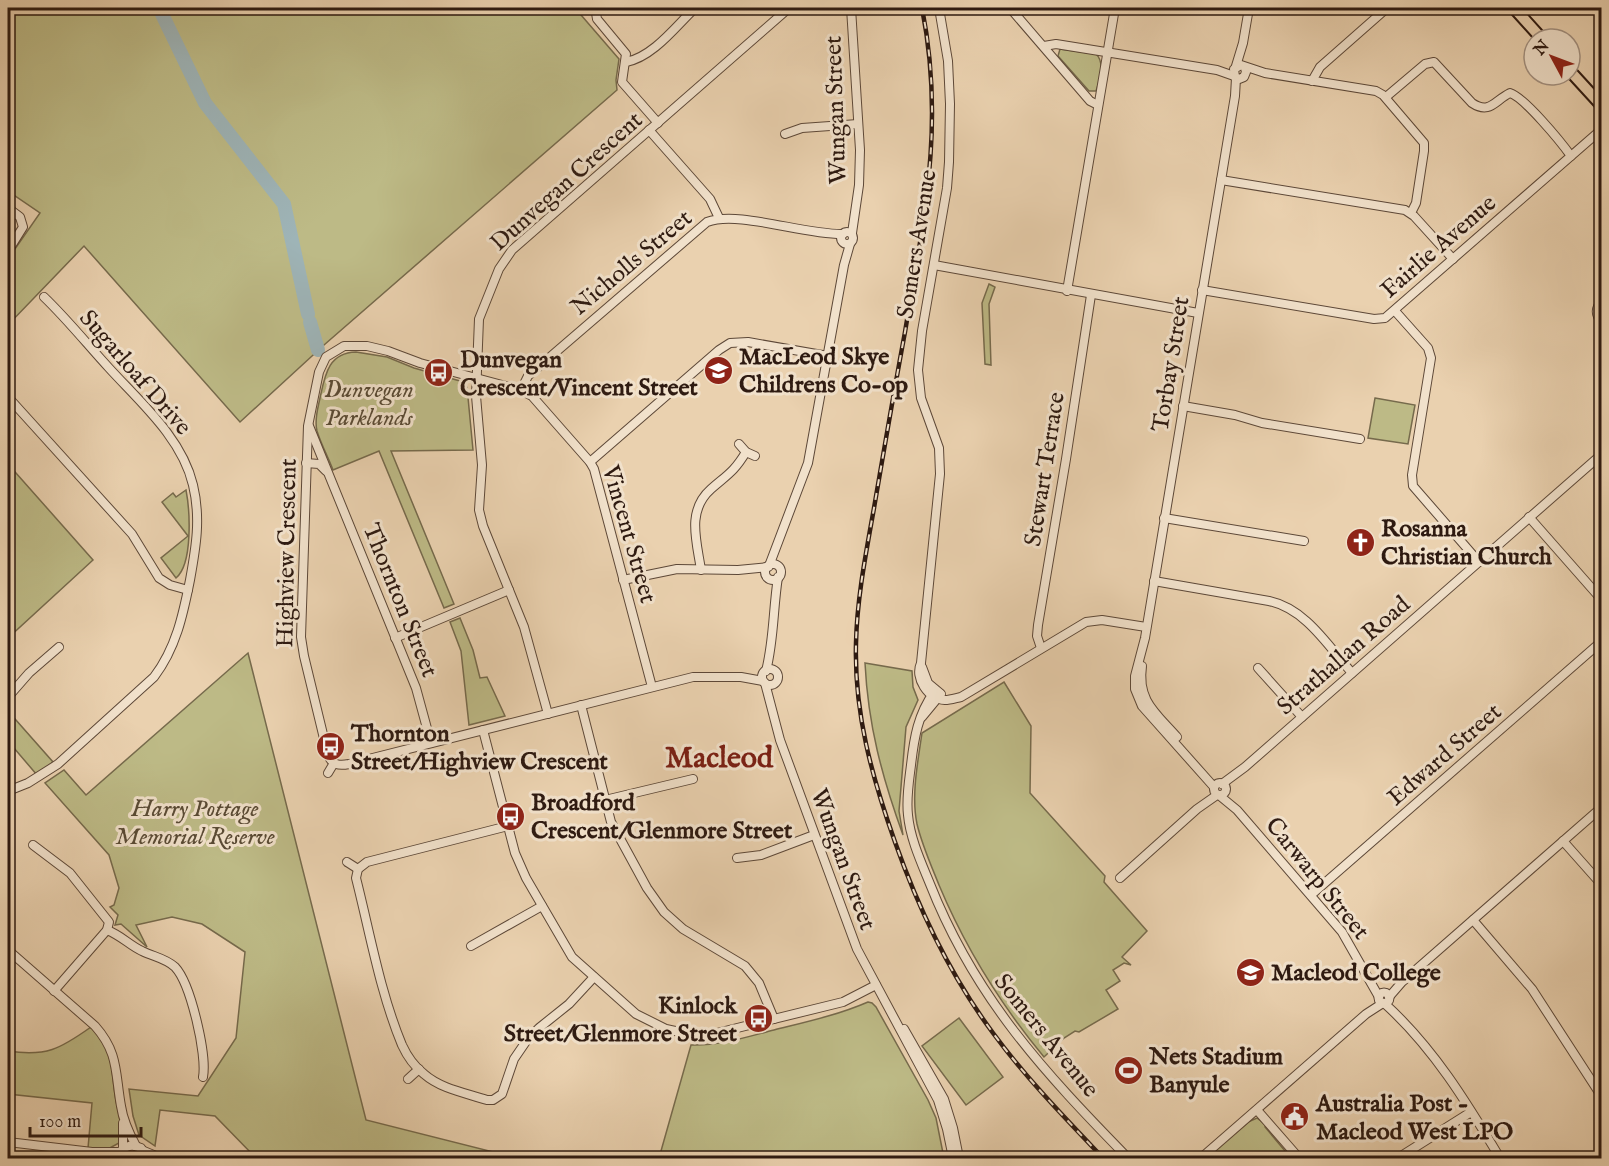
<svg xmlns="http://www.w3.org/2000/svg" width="1609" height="1166" viewBox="0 0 1609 1166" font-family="'IM FELL English',serif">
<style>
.green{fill:#bdba86;stroke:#766a4c;stroke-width:1.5}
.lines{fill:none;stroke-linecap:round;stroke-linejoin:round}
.river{stroke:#9eb4b7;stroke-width:14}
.minor-casing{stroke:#5d4838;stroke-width:10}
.highway-casing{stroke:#2e1a11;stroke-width:14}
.minor{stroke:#f1e1cb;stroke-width:8}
.highway{stroke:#ead1af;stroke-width:10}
.rail-casing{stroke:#2e1a11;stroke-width:4.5}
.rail{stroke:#f1e1cb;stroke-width:2;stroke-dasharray:7;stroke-linecap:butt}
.labels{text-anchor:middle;stroke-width:6;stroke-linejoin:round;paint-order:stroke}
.street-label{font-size:24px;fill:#2e1a11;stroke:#f1e1cb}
.poi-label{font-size:24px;font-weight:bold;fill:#2e1a11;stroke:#f1e1cb;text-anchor:start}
.park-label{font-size:24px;font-style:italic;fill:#594a34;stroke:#f1e1cb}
.district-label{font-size:30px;font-weight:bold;fill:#7a1f14;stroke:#f1e1cb}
</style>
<rect width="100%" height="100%" fill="#ead1af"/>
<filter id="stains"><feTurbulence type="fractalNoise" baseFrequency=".00333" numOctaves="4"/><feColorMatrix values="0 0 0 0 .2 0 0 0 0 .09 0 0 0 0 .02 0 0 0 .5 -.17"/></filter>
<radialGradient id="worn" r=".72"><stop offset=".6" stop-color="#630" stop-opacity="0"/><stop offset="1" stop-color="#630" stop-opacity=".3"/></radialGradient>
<g class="green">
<path d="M8,8H575L619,59L616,80L617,90L324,345L240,422L84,246L8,325V259L40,213L8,191Z"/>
<path d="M1060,49L1096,54C1105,62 1100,80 1096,91H1089L1058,56Z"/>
<path d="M989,284L995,287L989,304L991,365L985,364L982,303Z"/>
<path d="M356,352L387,357L414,368L460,381L467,387L473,450L391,451L454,604L444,608L379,451L333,470C328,457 321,444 317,431C314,420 318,408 320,398C325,375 328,353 356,352Z"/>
<path d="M1375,398L1415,405L1408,444L1368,438Z"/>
<path d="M8,464L93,560L8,638Z"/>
<path d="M186,490C190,511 193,564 176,578L161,558L188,536L162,502L173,493L176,497Z"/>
<path d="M460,618L473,650L480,678L487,677L505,716L469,725L461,651L450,622Z"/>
<path d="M248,653L366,1120L517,1158H256L215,1116L160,1110L155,1146L139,1135L133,1116L129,1089L198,1096L236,1038L245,952L202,924L172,917L136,925L147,947L121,924L115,925L118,915L110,907L114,905L119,888L109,855L45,783L64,770L86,795Z"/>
<path d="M865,663L912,671L913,687L918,700L906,727L899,811L903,835C882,777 868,725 865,663Z"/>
<path d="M1004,682L1031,726L1030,793L1105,876L1104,882L1147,931L1122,957L1131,965L1124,963L1113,970L1120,981L1106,990L1118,1009L1079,1032L1075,1031L1064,1038L1044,1057C1001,1005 965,947 939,885C931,865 922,845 917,824C911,795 918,761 922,733Z"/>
<path d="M8,711L53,762L37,775L8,741Z"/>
<path d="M868,1002L872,1003L876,1007L928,1100L936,1118L944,1158H659L691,1045C720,1046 746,1037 774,1030C806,1022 838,1015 868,1002Z"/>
<path d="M959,1018L1003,1077L966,1105L922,1046Z"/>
<path d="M91,1027C116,1055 110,1068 116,1101C119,1115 123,1129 119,1143L108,1149L88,1148L92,1103L8,1094V1051C46,1057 60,1049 91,1027Z"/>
<path d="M1257,1118L1266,1125L1265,1127L1291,1158H1206L1248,1122Z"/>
</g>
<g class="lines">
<g class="river">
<path d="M159,8L205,103L284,204L308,314"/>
<path d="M310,322L318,350"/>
</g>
<defs>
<g id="minor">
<path d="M598,8L596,13L597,19L626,54L622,82L658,123"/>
<path d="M851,8L860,150L859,185L852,233"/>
<path d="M939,8L948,61L950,104L949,162L947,188L922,331L918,370L921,398L939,448L940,474L921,663C914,678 928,699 945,700C950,700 956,698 961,697L1086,622L1102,620L1146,627"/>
<path d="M1010,8L1090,101L1098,105"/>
<path d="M1044,46L1056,44L1217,70L1234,76"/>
<path d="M626,62C653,57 676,26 695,8"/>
<path d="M1236,66L1243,43L1249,8"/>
<path d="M1245,68L1246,72L1244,77L1239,79L1235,77L1234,69L1241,65L1265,73L1376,91L1383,95L1424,143V151L1416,203L1411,213"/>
<path d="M1312,81L1320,67L1387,8"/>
<path d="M1386,97L1425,64L1434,62L1472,103C1490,115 1495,100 1510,93C1524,97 1561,142 1571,156"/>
<path d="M649,130L710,199L719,218"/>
<path d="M785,134L802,128L858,124"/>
<path d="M1221,180L1405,210L1414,216L1453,259"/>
<path d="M8,208L20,217L23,227L8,251"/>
<circle cx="847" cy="238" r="6"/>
<path d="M934,265L1198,313"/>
<path d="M1202,290L1374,319L1385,318L1602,129"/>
<path d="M1067,291L1115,8"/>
<path d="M1602,301C1595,308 1595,315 1602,322"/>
<path d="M1395,311L1428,348L1431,358L1412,475L1413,486L1479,562"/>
<path d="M521,390L528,376L707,222C738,210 804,235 843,234"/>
<path d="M8,397L132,534L159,578L170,585L188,590"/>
<path d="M1183,406L1235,415L1262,423L1360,439"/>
<path d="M309,426L416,688L431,743"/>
<path d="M739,444L746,452L755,456"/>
<path d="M590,462L719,350L730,343L748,342L828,356"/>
<path d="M306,463L319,464L326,471"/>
<path d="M1529,517L1602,600"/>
<path d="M1164,518L1304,541"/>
<circle cx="773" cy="572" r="8"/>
<path d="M769,566L808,463L844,265L850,244"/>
<path d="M701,570C697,542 686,511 711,489C727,475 734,472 746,452"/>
<path d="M623,580L677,569L738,570L768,567"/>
<path d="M1154,581L1269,601C1306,609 1328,646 1352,673"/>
<path d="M395,638L509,590"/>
<path d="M1041,648L1037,636L1038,625L1066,459L1091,295"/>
<path d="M1142,666C1137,701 1156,713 1177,737"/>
<path d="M922,667L928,683L940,693"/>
<path d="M1258,668L1302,717"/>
<circle cx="770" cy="677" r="8"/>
<path d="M766,671C774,640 773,609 778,577"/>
<path d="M765,683L780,740L857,949L938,1100L947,1129L953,1158"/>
<path d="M652,687L594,469L590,462L532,396L521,390L420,363L388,351L367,346H344L326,357L319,372L308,426L301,637L304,656L328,755C332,765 339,766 349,764L693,677H741L763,681"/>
<path d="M934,692C918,714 914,738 911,765C909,781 906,798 908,815C910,838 921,862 930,884C975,998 1044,1072 1128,1158"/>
<path d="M8,697L29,673L59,647"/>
<path d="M581,705L611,822L647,888L664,912L683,929L745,966L759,983L774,1019"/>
<path d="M548,714L524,627L483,526L479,510L482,465L476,396L479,319L499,269L512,250L789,8"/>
<path d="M922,717L941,694"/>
<path d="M483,730L515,853L526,878L572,957L636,1014L666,1029L689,1034H713L843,1002L876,985"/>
<path d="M328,773L334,763"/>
<circle cx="1220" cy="789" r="6"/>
<path d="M1222,784L1245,767L1602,454"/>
<path d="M1214,787L1142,706L1135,689V676L1145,638L1235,96L1236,78"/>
<path d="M8,791L28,783L58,764L154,677C176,648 183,615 190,580C196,547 201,518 193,485C182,438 140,402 109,368C87,344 67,319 44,297"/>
<path d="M1220,796L1237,810L1342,932L1379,997"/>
<path d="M605,800L693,779"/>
<path d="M508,826L367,862L358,869L356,878C370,933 380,992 402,1045C407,1056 415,1067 424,1074C441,1089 466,1093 487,1100H493L502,1094L514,1059L527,1040L539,1028L569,1004L594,977"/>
<path d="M1563,841L1602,885"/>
<path d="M33,845L70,873L109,922L107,930L54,991"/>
<path d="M737,858L761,855L814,835"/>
<path d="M347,862L358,869"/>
<path d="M1120,878L1197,809L1217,795"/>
<path d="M1311,895L1602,641"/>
<path d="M1473,920L1532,989L1602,1097"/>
<path d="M107,930C122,936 129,945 142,951C154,957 165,958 175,967C191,984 207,1055 203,1077"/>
<path d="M471,946L542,906"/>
<path d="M8,950L95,1026C119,1053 115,1073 121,1106C123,1120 129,1133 136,1146"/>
<circle cx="1384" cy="998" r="5.5"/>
<path d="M1389,997L1402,982L1602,807"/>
<path d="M1384,1003C1433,1047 1467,1103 1500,1158"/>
<path d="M904,1029L944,1099L953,1128L959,1158"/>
<path d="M408,1079L419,1069"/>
<path d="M1257,1110L1299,1158"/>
<path d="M8,1142L92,1152H120"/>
<path d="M123,1149V1123"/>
<path d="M144,1151L161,1158"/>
<path d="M117,1158C121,1147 130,1143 141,1148L148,1158"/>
<path d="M1201,1158L1366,1014L1383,1003"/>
<path d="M1398,1158L1471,1112"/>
</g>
<g id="highway">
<path d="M1514,8L1542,39"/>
<path d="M1570,71L1602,106"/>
</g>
</defs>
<use href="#minor" class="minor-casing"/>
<use href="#highway" class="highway-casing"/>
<use href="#minor" class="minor"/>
<use href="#highway" class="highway"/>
<defs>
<path id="rail" d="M922,8C945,124 924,218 905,332C894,391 884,450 874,508C866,553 857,598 856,643C854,713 872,777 895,842C919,910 950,975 993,1033C1026,1078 1065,1118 1103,1158"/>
</defs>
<use href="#rail" class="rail-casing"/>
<use href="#rail" class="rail"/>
</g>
<defs>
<symbol id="school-disc" viewBox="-11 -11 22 22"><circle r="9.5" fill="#8f2418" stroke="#f1e1cb"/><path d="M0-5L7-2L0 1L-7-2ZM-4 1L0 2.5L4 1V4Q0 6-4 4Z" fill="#fff"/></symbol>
<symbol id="bus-disc" viewBox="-11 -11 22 22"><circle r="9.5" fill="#8f2418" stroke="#f1e1cb"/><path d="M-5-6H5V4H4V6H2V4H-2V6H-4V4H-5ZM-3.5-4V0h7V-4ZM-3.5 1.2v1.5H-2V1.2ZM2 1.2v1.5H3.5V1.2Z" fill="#fff"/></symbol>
<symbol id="church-disc" viewBox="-11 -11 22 22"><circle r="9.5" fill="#8f2418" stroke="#f1e1cb"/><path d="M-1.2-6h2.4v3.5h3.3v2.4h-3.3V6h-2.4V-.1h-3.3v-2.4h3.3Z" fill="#fff"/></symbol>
<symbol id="stadium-disc" viewBox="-11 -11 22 22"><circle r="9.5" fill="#8f2418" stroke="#f1e1cb"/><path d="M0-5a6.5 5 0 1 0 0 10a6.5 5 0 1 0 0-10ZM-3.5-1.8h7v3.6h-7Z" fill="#fff"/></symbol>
<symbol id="civic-disc" viewBox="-11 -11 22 22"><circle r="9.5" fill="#8f2418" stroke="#f1e1cb"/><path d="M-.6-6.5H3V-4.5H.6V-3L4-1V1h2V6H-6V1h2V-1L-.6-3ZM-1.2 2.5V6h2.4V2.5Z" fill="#fff"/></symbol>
</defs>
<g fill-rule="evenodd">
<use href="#school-disc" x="702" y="354" width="33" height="33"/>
<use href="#bus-disc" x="422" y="356" width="33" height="33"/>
<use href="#church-disc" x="1344" y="526" width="33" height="33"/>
<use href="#bus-disc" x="314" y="730" width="33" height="33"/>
<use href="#bus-disc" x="494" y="800" width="33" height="33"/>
<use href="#school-disc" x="1234" y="956" width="33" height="33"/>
<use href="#bus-disc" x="742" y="1002" width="33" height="33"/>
<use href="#stadium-disc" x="1112" y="1054" width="33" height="33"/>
<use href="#civic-disc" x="1278" y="1100" width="33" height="33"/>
</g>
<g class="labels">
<g class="street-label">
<text transform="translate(835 110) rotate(-92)" y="8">Wungan Street</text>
<text transform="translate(566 181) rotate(-42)" y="8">Dunvegan Crescent</text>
<text transform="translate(916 244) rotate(-81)" y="8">Somers Avenue</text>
<text transform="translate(1438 246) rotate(-41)" y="8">Fairlie Avenue</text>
<text transform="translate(631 262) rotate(-40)" y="8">Nicholls Street</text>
<text transform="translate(1170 364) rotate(-81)" y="8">Torbay Street</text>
<text transform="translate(136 372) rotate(49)" y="8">Sugarloaf Drive</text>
<text transform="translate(1044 469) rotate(-81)" y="8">Stewart Terrace</text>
<text transform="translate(630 534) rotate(74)" y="8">Vincent Street</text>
<text transform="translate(286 553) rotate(-89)" y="8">Highview Crescent</text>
<text transform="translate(401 600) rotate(68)" y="8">Thornton Street</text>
<text transform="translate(1343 655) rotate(-41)" y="8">Strathallan Road</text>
<text transform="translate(1444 754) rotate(-41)" y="8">Edward Street</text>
<text transform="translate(844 859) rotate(70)" y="8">Wungan Street</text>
<text transform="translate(1318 878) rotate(51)" y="8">Carwarp Street</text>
<text transform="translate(1047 1035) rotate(51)" y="8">Somers Avenue</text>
</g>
<g class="poi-label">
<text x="739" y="364">MacLeod Skye<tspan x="739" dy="28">Childrens Co-op</tspan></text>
<text x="460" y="367">Dunvegan<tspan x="460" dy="28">Crescent/Vincent Street</tspan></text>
<text x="1381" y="536">Rosanna<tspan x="1381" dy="28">Christian Church</tspan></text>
<text x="351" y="741">Thornton<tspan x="351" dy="28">Street/Highview Crescent</tspan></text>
<text x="531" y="810">Broadford<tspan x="531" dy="28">Crescent/Glenmore Street</tspan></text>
<text x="1271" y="980">Macleod College</text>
<text x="737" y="1013" text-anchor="end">Kinlock<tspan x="737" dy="28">Street/Glenmore Street</tspan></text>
<text x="1149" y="1064">Nets Stadium<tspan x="1149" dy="28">Banyule</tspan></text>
<text x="1316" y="1111">Australia Post -<tspan x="1316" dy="28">Macleod West LPO</tspan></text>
</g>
<g class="park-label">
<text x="369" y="397">Dunvegan<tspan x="369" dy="28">Parklands</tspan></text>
<text x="195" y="816">Harry Pottage<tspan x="195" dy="28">Memorial Reserve</tspan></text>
</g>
<g class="district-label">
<text x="719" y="767">Macleod</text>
</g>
</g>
<rect width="1609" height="1166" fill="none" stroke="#ead1af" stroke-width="30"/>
<rect x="9" y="9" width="1591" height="1148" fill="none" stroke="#2e1a11" stroke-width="3"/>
<rect x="15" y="15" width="1579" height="1136" fill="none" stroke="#2e1a11" stroke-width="1.5"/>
<g transform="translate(1552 57) rotate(311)"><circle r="28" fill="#f1e1cb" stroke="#a39181" stroke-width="1.5"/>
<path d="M0-4.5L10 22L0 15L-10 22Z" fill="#8f2418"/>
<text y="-9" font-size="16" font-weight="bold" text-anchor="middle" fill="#2e1a11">N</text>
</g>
<path d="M30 1127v9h111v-9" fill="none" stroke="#2e1a11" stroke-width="3"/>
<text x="39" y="1127" font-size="18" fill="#2e1a11" stroke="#f1e1cb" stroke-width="4.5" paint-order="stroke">100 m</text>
<rect width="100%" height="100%" filter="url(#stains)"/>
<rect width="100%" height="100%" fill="url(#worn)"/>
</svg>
